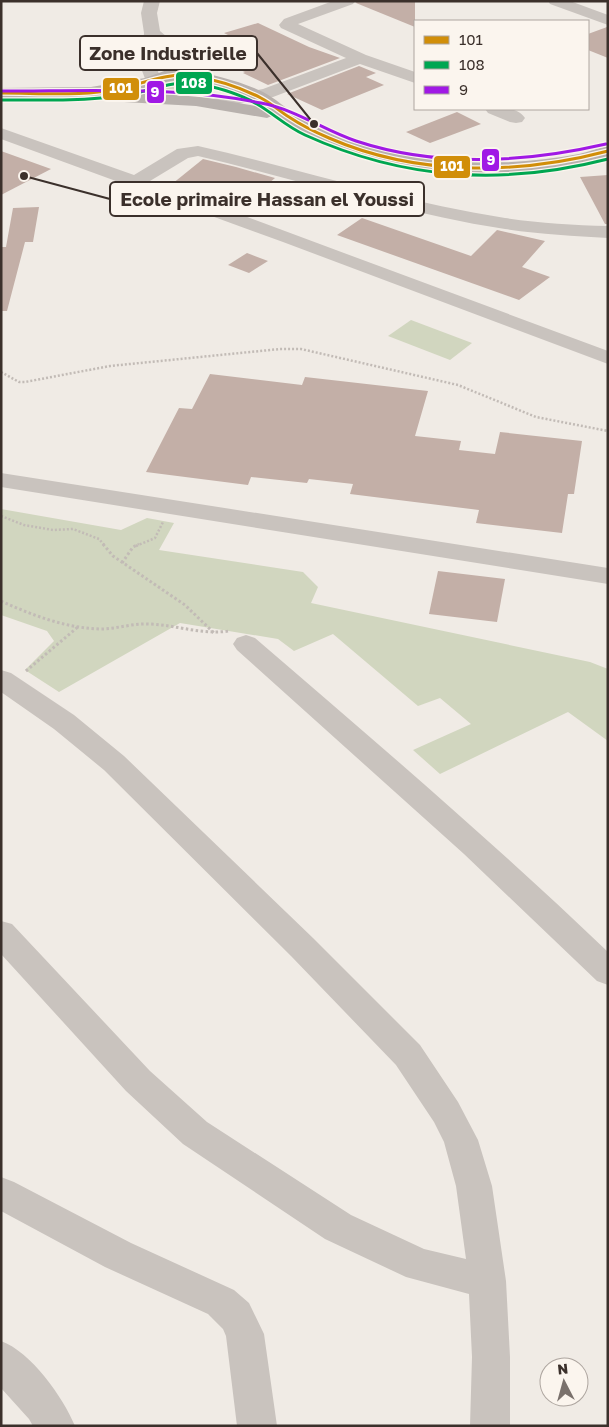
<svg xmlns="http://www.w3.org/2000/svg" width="609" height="1427" viewBox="0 0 609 1427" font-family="'Golos Text',sans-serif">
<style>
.green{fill:#d1d6bf}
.building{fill:#c3afa7}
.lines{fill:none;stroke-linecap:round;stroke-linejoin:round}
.path-far1{stroke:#c2bbb6;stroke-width:2.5;stroke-dasharray:2 2;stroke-linecap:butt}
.path{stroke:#c2bbb6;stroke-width:3;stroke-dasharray:2.5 2.5;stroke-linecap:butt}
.minor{fill:#c9c3be;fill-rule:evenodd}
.major{fill:#b8b1ad;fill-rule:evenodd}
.bus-1-casing{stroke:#fbf5ee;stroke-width:5.5}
.bus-2-casing{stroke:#fbf5ee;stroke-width:5.5}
.bus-3-casing{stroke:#fbf5ee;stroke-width:5.5}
.bus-1{stroke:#d18e09;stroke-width:3}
.bus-2{stroke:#00a651;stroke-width:3}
.bus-3{stroke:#a019e5;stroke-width:3}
.leader{fill:none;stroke:#3b302b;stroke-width:2}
.callout-dot{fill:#3b302b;stroke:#fbf5ee;stroke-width:2}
.callout{fill:#fbf5ee;stroke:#3b302b;stroke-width:2}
.callout-label{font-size:19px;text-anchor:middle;font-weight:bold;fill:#3b302b}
.line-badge{stroke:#fbf5ee;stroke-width:2}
.badge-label{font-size:14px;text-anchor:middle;font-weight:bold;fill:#fff}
</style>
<rect width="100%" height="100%" fill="#f0ebe5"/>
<g class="green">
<path d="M180,78L199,81L202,83V89C191,97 170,99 161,88L163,83Z"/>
<path d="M411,320L472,343L450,360L388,336Z"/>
<path d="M1,509L121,530L147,518L174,523L159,550L303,572L318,587L311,603L590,662L608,669V741L568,712L440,774L413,750L471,724L440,698L418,706L333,634L294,651L278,639L180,623L59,692L25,670L54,641L47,631L1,615Z"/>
</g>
<g class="building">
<path d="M357,1H415V27L356,3Z"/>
<path d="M258,23L309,47L340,58L268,85L243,73L245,72L240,70L245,68L200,46L230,36L224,33Z"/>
<path d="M607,27H608V58L588,50V34Z"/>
<path d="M359,66L376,73L366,77L384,85L322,110L287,94Z"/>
<path d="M457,112L481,124L430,143L406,132Z"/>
<path d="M1,151L51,169L1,195Z"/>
<path d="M203,159L236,167L275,178L248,201L172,184Z"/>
<path d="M608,175V224H605L580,177Z"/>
<path d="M39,207L33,242H25L7,311H1V247H6L13,208Z"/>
<path d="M362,218L471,256L497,230L545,241L522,267L550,277L519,300L337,235Z"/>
<path d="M247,253L268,261L249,273L228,265Z"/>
<path d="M210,374L302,385L305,377L428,391L415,436L461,441L459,450L495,454L500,432L582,441L574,494H568L562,533L476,523L479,510L350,494L353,484L309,479L307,483L251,477L248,485L146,472L179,408L192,409Z"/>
<path d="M438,571L505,579L497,622L429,614Z"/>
</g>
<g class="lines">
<g class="path-far1">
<path d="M1,372L19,382H25L110,366L280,349H301L458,385L536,417L608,431"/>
<path d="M1,516L24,525L53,530L73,529L99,539L105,546"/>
<path d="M136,546L155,538L163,522"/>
</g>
<g class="path">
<path d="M103,544L113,556L185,605L214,633"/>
<path d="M122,563L133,547L139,544"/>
<path d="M1,601C32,615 65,628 100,629C117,629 133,623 149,624C177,625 201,635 229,631"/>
<path d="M26,671L79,626"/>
</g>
<g class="minor">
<path d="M144,1H160L157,13L160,31L209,73L211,77L209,81H197L159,47L157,68L161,80L159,84H147L141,68L144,33L141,13Z"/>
<path d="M333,1H355L353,4L298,24L366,55L415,72V83L360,64L273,97L218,108L212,107L210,103L212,99L263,89L346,58L281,28L279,25L284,19Z"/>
<path d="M548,1H570L608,15V25L550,4Z"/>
<path d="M485,109C498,108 517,106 525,118L522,122L516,123L510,122L488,113Z"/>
<path d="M1,128L134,175L177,149L198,146C300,169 401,202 505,218C539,223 573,225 608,226V238C573,236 539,234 505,229C401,213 300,180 198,156L188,158L150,181L608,351V364L283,242L1,139Z"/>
<path d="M1,473L608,568V584L1,487Z"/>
<path d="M246,635L255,638C375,741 494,843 608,952V985L597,981L464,854L237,650L233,644L237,638Z"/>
<path d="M1,670L11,673L74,715L124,756L313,938L420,1045L458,1102L478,1140L492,1186L506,1281L510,1357V1426H470L472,1357L469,1294L406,1277L325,1239L183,1144L126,1091L1,954V921L12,924L150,1071L207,1122L351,1215L424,1249L466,1259L456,1186L444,1142L434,1122L396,1065L291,956L104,770L54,729L1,692Z"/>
<path d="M1,1177L14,1182L131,1243L234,1290L249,1303L264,1334L277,1426H237L226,1336L223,1329L208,1314L105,1267L1,1211Z"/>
<path d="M1,1341C31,1352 63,1397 75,1426H33L29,1419L1,1388Z"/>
</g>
<path class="major" d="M186,69C212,75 238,80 263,92C275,98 285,108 297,115C310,123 325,130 338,136C413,165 500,169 579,154C588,152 598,148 608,146V157C509,189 360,176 274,115L267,118L196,106L124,102L118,101L116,97L118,94L91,97L1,98V88L91,87L145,78L167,70ZM186,79C212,85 240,91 262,107L196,96L127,92C147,88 166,80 186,79Z"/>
<defs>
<path id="bus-1" d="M1,93C36,93 72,96 107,91C130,88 169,72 189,75C213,79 238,86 261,98C271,103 279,111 289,117C301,125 315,132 329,138C416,176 517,175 608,151"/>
<path id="bus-2" d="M1,100C42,100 82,101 122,96C149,92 172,79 200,84C219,88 240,94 257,104C274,114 287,127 305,135C404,180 503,186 608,159"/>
<path id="bus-3" d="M1,91C87,91 176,86 261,103C297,110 323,130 356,141C438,168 523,163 606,144"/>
</defs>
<use href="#bus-1" class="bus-1-casing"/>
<use href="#bus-2" class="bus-2-casing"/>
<use href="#bus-3" class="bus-3-casing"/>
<use href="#bus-1" class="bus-1"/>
<use href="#bus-2" class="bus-2"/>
<use href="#bus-3" class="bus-3"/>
</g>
<path class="leader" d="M314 124L257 53M24 176L110 199"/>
<g class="callout-dot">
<circle cx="314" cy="124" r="5"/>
<circle cx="24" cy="176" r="5"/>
</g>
<g class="callout">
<rect x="80" y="36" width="177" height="34" rx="5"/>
<rect x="110" y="182" width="314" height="34" rx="5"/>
</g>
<g class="callout-label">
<text x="168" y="60">Zone Industrielle</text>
<text x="267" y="206">Ecole primaire Hassan el Youssi</text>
</g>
<g class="line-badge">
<rect x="175" y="71" width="38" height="24" rx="5" fill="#00a651"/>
<rect x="102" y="77" width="38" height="24" rx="5" fill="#d18e09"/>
<rect x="146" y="80" width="19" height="24" rx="5" fill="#a019e5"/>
<rect x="481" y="148" width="19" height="24" rx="5" fill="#a019e5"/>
<rect x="433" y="155" width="38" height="24" rx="5" fill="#d18e09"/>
</g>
<g class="badge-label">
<text x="194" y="88">108</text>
<text x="121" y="93">101</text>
<text x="155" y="97">9</text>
<text x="491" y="165">9</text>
<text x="452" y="171">101</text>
</g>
<rect width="609" height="1427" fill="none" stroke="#3b302b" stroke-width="5"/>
<rect x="414" y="20" width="175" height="90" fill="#fbf5ee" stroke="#aea6a0"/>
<rect x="424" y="36" width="25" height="8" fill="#d18e09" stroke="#aea6a0"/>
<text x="459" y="45" font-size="15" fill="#3b302b">101</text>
<rect x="424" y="61" width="25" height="8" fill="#00a651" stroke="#aea6a0"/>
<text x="459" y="70" font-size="15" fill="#3b302b">108</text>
<rect x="424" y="86" width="25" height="8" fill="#a019e5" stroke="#aea6a0"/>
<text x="459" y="95" font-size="15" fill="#3b302b">9</text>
<g transform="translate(564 1382) rotate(354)"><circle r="24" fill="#fbf5ee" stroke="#aea6a0"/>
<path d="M0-4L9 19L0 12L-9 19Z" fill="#7a716c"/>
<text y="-8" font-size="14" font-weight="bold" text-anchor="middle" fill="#3b302b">N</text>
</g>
</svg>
